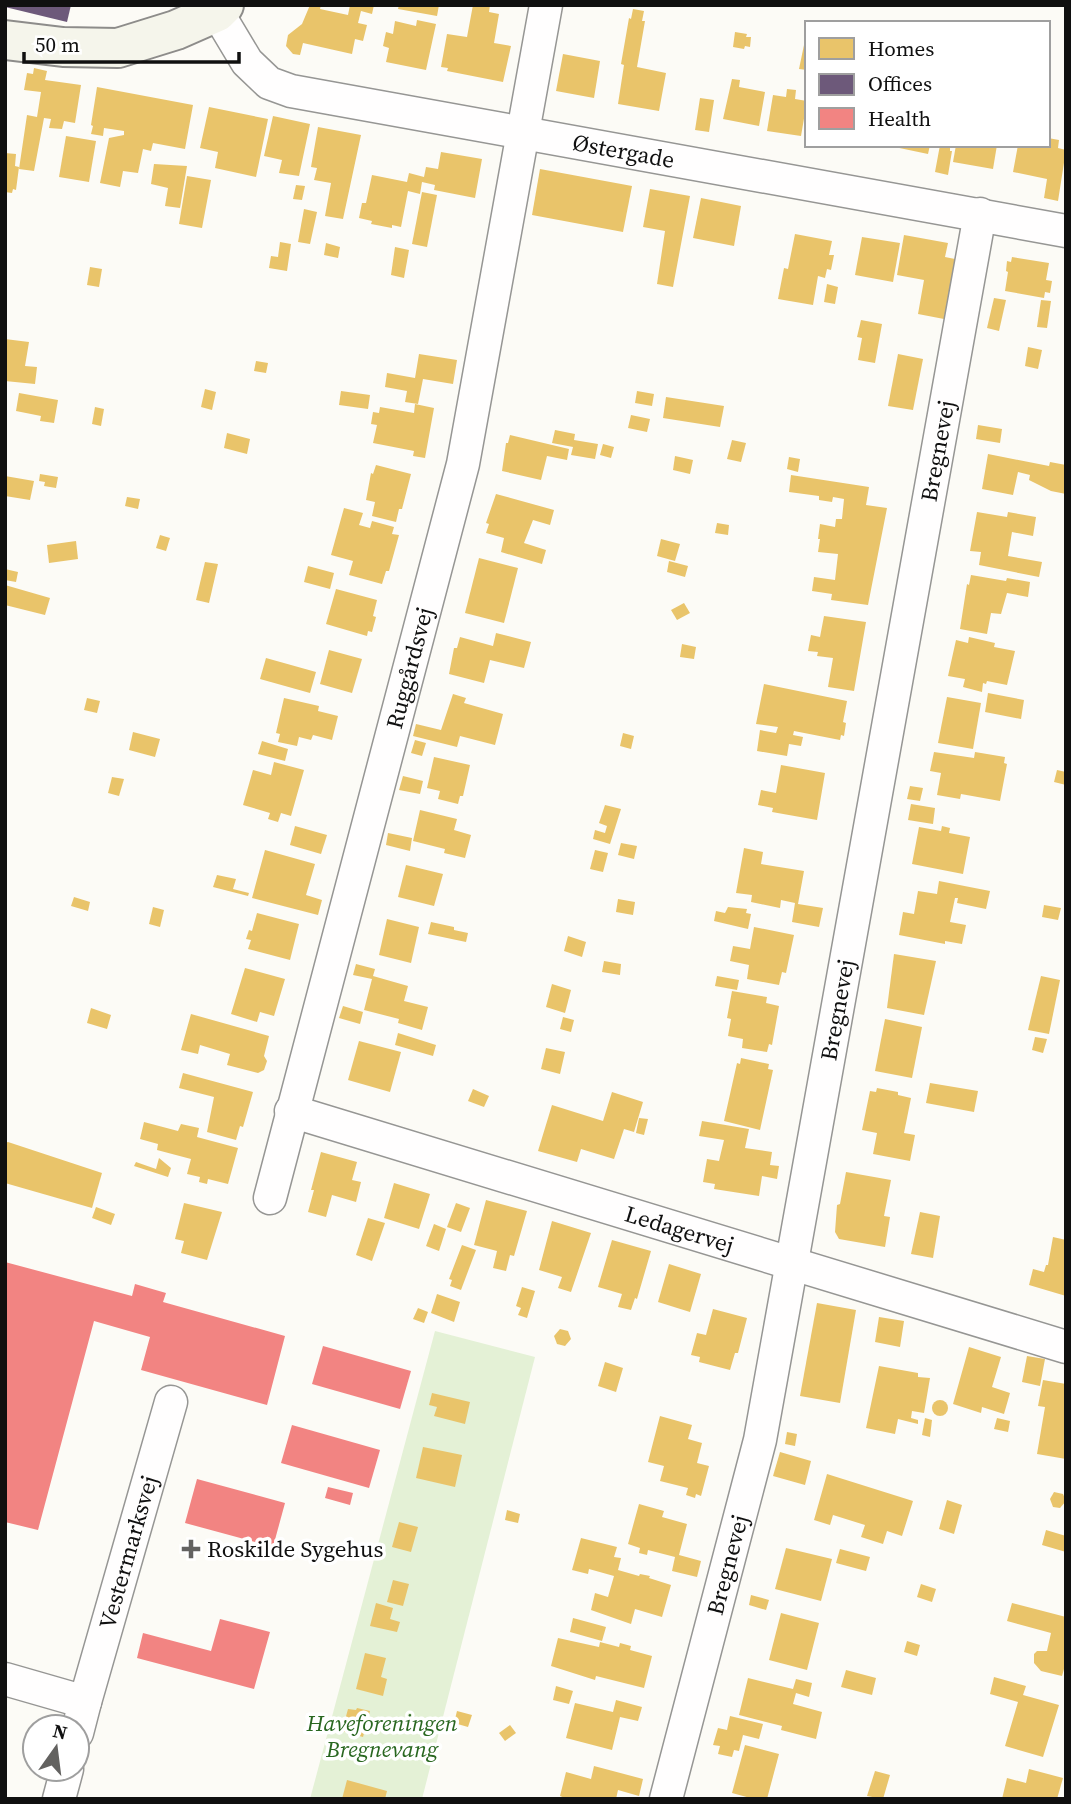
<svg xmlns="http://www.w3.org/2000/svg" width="1071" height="1804" viewBox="0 0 1071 1804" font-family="'Source Serif 4',serif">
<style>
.green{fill:#e4f1d6}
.homes{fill:#e9c46a}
.offices{fill:#6d597a}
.health{fill:#f28482}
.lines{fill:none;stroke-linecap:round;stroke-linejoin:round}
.minor-casing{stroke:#969694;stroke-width:35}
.secondary-casing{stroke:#8d8c8a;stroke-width:42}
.minor{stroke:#fffefe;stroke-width:32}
.secondary{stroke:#f5f5eb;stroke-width:38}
.poi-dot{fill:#636260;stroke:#fff;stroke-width:2.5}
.labels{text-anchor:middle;stroke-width:7;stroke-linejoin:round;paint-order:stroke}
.street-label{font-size:23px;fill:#101010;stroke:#fff}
.poi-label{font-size:23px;fill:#101010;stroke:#fff;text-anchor:start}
.park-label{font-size:23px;font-style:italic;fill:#296720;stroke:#fff}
</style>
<rect width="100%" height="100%" fill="#fcfbf6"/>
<path class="green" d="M435,1331L535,1357L422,1799H310Z"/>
<g class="homes">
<path d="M310,5H321L320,9L348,15L350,5H374L372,14L361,11L358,23L367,25L363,41L355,39L352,54L303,43L300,55L293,54L286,46L288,35L302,24Z"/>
<path d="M399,5H439L437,16L398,9Z"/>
<path d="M473,5H490L489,12L499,14L494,43L511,46L503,82L447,71L448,68L441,67L447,34L467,37Z"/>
<path d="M633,9L644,11L642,21H645L637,67L666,73L659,111L618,104L624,65L621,64L629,18L631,19Z"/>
<path d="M417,20L436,24L426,70L386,62L389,48L383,46L386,32L393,34L395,21L416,26Z"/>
<path d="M735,32L747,34L746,37H751L750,47L745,46L744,49L733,47Z"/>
<path d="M804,45L807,46V70L799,69Z"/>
<path d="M563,54L600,61L594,98L556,91Z"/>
<path d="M34,68L47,71L45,80L81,85L75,123L64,121L62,129L49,128L51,119L44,118L34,171L19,169L27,115L37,117L41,92L24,90L27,73L33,74Z"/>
<path d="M732,79L740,80L739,87L765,92L759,126L723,119Z"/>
<path d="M97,87L193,105L185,149L153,143L151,151L143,149L138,173L123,171L120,187L100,183L109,138L124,135V131L104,128L103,136L91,134L93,126L91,125Z"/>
<path d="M787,89L796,90L795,99L807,101L801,136L767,131L773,95L786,97Z"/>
<path d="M700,98L714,100L709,132L695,130Z"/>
<path d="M209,107L268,119L256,177L215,168L218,152L200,148Z"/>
<path d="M273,116L310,124L299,176L279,173L282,160L264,156Z"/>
<path d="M318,127L361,135L343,219L325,216L331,183L314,180L317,168L311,167Z"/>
<path d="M66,136L96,141L89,182L59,177Z"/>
<path d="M1048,138L1059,140L1058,148L1066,150L1058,201L1044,198L1047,179L1013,172L1018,145H1048Z"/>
<path d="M885,145H930L928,154Z"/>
<path d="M940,145H950V151H952L948,175L935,172Z"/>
<path d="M956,145H997L993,169L953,162Z"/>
<path d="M441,152L482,159L475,198L434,190L435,185L422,182L420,194L408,191L401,227L392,225V228L371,224L372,221L359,218L362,203H366L372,175L407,182L409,173L424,177L426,167L438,169Z"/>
<path d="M5,153L16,154L15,166L19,167L16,190L13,189L12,193L5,192Z"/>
<path d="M154,164L187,166L180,208L165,206L168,188L151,184Z"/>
<path d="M540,169L632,186L623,232L532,215Z"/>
<path d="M187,176L211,180L202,228L179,224Z"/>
<path d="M296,185L305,186L302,200L293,199Z"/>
<path d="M650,189L690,196L673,287L657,284L665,231L643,227Z"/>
<path d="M422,192L437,195L427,247L412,244Z"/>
<path d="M701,198L741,206L734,246L693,238Z"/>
<path d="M304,209L317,212L310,244L298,242Z"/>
<path d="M795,234L832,241L829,255H834L831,270L827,269L825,278L818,276L813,305L778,299L784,268L788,269Z"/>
<path d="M904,235L948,243L945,257L955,259L944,319L918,314L924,280L897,275Z"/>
<path d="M862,237L900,243L893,282L855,275Z"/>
<path d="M280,242L291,244L287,271L269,268L271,256L278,257Z"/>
<path d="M326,243L340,247L338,258L324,255Z"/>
<path d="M395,247L409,250L404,278L391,275Z"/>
<path d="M1012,257L1049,263L1046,280L1052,281L1050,293L1045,292L1044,298L1005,291L1008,272L1006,271L1007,261L1011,262Z"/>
<path d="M90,267L102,269L99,287L87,285Z"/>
<path d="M827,284L838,287L835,304L824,302Z"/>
<path d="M994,298L1006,300L999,331L987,328Z"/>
<path d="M1041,300L1051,301L1047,328L1037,327Z"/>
<path d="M861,320L882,324L875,363L858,360L862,338L857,337Z"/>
<path d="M5,339L29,342L25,366L37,367L35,384L5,381Z"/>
<path d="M1028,347L1042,350L1038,369L1025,366Z"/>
<path d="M419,354L457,360L453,384L423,379L418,404L405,402L407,391L385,387L387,373L415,378Z"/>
<path d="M898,354L923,359L913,410L888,406Z"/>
<path d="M256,361L268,363L266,373L254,371Z"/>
<path d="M205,389L216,392L212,410L201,407Z"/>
<path d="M341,391L370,395L368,409L339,405Z"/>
<path d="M637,391L654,394L652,406L635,403Z"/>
<path d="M19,393L58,400L54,423L40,421L41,416L16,411Z"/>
<path d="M666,397L724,406L720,427L663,418Z"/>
<path d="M415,404L434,408L425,458L413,456L414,451L373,443L377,425L371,424L373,412L379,413L380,407L414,413Z"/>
<path d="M95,407L104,409L101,426L92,424Z"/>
<path d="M631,415L650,419L647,432L628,428Z"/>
<path d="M978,425L1002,429L1000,443L976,439Z"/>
<path d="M555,430L575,434L574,440L598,444L595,459L571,455L573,447L552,443Z"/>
<path d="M227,433L250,439L247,454L224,448Z"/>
<path d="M510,435L569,449L567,460L547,456L541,480L502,471L506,443H508Z"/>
<path d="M732,440L746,443L741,462L727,459Z"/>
<path d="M603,444L614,447L611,458L600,455Z"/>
<path d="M988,454L1049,466L1050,462L1066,465V494L1051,491L1029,480L1030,475L1018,472L1013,495L982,489Z"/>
<path d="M675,456L693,460L690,474L673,470Z"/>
<path d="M789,457L800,459L798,472L787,469Z"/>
<path d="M376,465L411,474L402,509H399L396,522L372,516L375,502L366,500L371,473L373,474Z"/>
<path d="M40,474L58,477L56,488L44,486L45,482L39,481Z"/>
<path d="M791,475L869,487L866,505L887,508L868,605L831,600L832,594L812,591L814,577L835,580L838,554L818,552L820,539H818L820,524L835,527L836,519H842L844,499L833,497L832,502L819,500V496L789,492Z"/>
<path d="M5,476L34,481L30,500L5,496Z"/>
<path d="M496,494L554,510L550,525L533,520L524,543L546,550L542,564L501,552L504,538L486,533L489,524L486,523Z"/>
<path d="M127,497L140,499L138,509L125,506Z"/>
<path d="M344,508L363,513L359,525L370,528L372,521L394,527L392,534L399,535L389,571H386L382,584L349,575L353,561L331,555Z"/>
<path d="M977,512L1007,517L1008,512L1036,517L1033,536L1012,532L1008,556L1042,562L1039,577L979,565L981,552L970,551Z"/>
<path d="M717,523L729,525L728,535L715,533Z"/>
<path d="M160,535L170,538L166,551L156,548Z"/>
<path d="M661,539L680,544L675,561L657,556Z"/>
<path d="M76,541L78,559L49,563L47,545Z"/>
<path d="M479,558L518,568L504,623L465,613Z"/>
<path d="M669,561L688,566L685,577L667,572Z"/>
<path d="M205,562L218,564L209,603L196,600Z"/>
<path d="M308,566L334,573L330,589L304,582Z"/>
<path d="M5,569L18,572L16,582L5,580Z"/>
<path d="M971,575L1006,581L1007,578L1030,582L1028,597L1007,593L1001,614L991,613L987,634L960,629L967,584L969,585Z"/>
<path d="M5,585L50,598L45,615L5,605Z"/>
<path d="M336,589L377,600L373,616L376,617L372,632L368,631L367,636L326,624Z"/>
<path d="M684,603L690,613L677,620L671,610Z"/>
<path d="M824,616L866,622L854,691L828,687L833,658L817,656L818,652L808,651L811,635L820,637Z"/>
<path d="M496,633L531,642L524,668L490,660L484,683L449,674L454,648H457L460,637L493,646Z"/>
<path d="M969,637L995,643L994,647L1015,651L1007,685L987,681L986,684L983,683L982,692L963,687L965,679L948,676L956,640L968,643Z"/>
<path d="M682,644L696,647L694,659L680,657Z"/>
<path d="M329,650L362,659L352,693L320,684Z"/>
<path d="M266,658L316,672L310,693L260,679Z"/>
<path d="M764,684L847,701L843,722L846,723L844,736L841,735L840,740L794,731L793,735L803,737L801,746L789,744L787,756L757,751L760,730L776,733L778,727L756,724Z"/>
<path d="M988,693L1024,700L1021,719L985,712Z"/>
<path d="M453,694L466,698L464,703L503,714L495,745L460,736L457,747L413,736L416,724L441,730Z"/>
<path d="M947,697L981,703L973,749L938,743Z"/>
<path d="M87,698L100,701L97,713L84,710Z"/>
<path d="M284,698L319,706L318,711L338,716L332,740L313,735L311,740L299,737L297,746L278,742L280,734L276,733Z"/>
<path d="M133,732L160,739L155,757L129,750Z"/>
<path d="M623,733L634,736L631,749L620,746Z"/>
<path d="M415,740L426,743L422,756L411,753Z"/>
<path d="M262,741L288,749L285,761L258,754Z"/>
<path d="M934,752L974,758L975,752L1005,757L1004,763L1007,764L1000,801L961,794L960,799L937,795L941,773L930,771Z"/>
<path d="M434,757L470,765L463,796H460L458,804L438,799L440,791L427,788Z"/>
<path d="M274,762L304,770L291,816L281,813L278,822L268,819L270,813L243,805L253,770L271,775Z"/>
<path d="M781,765L825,773L817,820L772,812L773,808L758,805L761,790L776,793Z"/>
<path d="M1057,770L1066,772V785L1054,782Z"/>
<path d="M403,776L423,781L420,794L399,790Z"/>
<path d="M112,777L124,779L119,796L108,793Z"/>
<path d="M910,786L923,788L920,801L907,799Z"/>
<path d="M911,804L935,808L933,824L908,820Z"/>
<path d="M605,805L621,809L610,844L593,839L595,830L605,833L607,826L599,823Z"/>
<path d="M420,810L457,819L454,830L471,835L465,858L444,853L445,849L413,841Z"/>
<path d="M295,826L327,835L321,854L290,845Z"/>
<path d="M942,826L950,828L949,833L970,837L963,874L912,864L919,827L941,831Z"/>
<path d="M388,833L412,838L410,851L386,845Z"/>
<path d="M621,843L637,846L634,859L618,855Z"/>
<path d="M744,848L763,852L761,864L804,871L798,904L823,908L819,927L792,922L795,903L781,900L780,908L751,902L752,895L736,893Z"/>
<path d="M265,850L315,864L306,895L322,900L318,915L252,898Z"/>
<path d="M595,850L608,853L603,872L590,869Z"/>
<path d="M406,865L443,874L434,906L398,897Z"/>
<path d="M217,875L236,879L233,889L249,893L248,896L213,887Z"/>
<path d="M939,881L990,891L986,909L957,903L958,898H955L950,922L966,925L962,944L945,941V944L899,935L903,912L914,914L918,891L937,894Z"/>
<path d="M74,897L90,902L88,911L71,906Z"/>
<path d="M618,899L635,902L633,915L616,912Z"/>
<path d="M1044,905L1061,908L1058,920L1042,917Z"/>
<path d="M153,907L164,910L160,927L149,924Z"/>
<path d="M728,907L747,909L746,913L751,914L748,929L714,921L716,911L725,913Z"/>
<path d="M257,913L299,924L290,960L248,949L251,940L246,939L249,930L252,931Z"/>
<path d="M387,919L419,927L411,963L379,955Z"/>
<path d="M431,922L454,927V930L468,933L466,942L428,934Z"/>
<path d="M754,927L794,935L786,973L782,972L779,985L747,979L749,965L730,961L733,946L750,949Z"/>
<path d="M568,936L586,942L582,957L564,951Z"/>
<path d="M894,954L936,961L924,1015L887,1008Z"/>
<path d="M604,961L621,964L620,975L602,972Z"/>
<path d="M356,964L375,969L373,976L408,986L404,1001L428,1007L422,1030L398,1023L399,1019L364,1010L372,979L353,975Z"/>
<path d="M245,968L285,979L274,1016L260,1012L257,1022L231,1014Z"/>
<path d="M717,976L739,980L737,990L715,986Z"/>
<path d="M1041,976L1060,980L1049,1034L1028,1030Z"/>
<path d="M552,984L571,990L565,1013L546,1007Z"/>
<path d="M732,991L767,997L766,1003L779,1006L772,1045L769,1044L767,1052L742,1048L743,1039L728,1036L731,1019L727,1018Z"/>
<path d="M343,1006L363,1012L360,1024L339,1018Z"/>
<path d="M91,1008L111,1015L107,1029L87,1023Z"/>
<path d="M191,1014L269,1036L264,1056L267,1061L264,1070L258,1073L227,1065L230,1054L200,1045L198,1054L181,1050Z"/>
<path d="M563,1017L574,1020L571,1032L560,1029Z"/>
<path d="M885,1019L922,1027L912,1078L875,1071Z"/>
<path d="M398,1033L436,1045L433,1056L395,1045Z"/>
<path d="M1035,1037L1047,1039L1043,1053L1032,1050Z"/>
<path d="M359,1041L401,1052L390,1092L348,1080Z"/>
<path d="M546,1048L565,1052L560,1074L541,1069Z"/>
<path d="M741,1058L769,1064L768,1069L773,1070L760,1130L724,1121L737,1063L740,1064Z"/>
<path d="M183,1073L253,1092L243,1127L240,1126L236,1140L207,1132L214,1097L179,1088Z"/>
<path d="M930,1083L978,1091L974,1112L926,1103Z"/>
<path d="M877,1088L898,1092V1095L911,1098L904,1133L915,1135L910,1161L873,1154L877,1133L862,1130L870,1091L876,1092Z"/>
<path d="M473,1089L489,1096L484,1107L468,1101Z"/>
<path d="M612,1092L643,1102L634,1132L624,1129L614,1159L581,1149L577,1162L538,1151L552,1105L603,1121Z"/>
<path d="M639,1118L648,1119L644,1135L636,1133Z"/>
<path d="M702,1121L749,1129L745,1148L772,1152L770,1165L779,1166L777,1179L762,1176L759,1196L714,1189L715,1184L703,1182L707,1159L719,1161L724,1140L699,1136Z"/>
<path d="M144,1122L178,1131L181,1124L199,1128L197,1137L238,1148L228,1184L208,1179L207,1184L199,1182L200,1177L187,1174L191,1159L157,1150L158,1144L140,1139Z"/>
<path d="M8,1142L102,1173L92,1208L5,1183V1143Z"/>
<path d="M321,1152L357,1162L352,1180L361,1182L356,1202L332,1195L326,1217L308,1212L314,1190H311Z"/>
<path d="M159,1158L171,1168L168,1177L134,1166L136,1162L156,1169Z"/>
<path d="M846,1172L891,1180L884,1216L890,1217L885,1247L839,1239L835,1232L837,1205L840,1204Z"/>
<path d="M394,1183L430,1194L419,1229L384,1218Z"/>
<path d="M486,1200L527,1211L514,1256L510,1255L506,1271L493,1268L497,1251L474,1245Z"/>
<path d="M184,1203L222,1212L207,1260L181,1253L184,1241L175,1239Z"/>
<path d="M456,1203L470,1208L461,1232L447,1227Z"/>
<path d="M96,1207L115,1214L111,1225L92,1218Z"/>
<path d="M920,1212L940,1216L933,1258L911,1254Z"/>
<path d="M368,1218L385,1223L372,1261L356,1255Z"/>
<path d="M552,1221L591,1233L571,1292L558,1288L562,1277L539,1270Z"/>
<path d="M434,1224L446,1229L439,1251L426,1246Z"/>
<path d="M1053,1237L1066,1240V1296L1029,1285L1033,1269L1044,1272L1046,1265H1048Z"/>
<path d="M612,1240L651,1251L637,1299L635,1298L631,1310L618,1307L622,1294L598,1287Z"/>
<path d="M462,1245L476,1250L461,1290L450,1286L452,1280L449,1279Z"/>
<path d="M669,1264L701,1274L690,1312L658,1302Z"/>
<path d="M522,1287L535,1291L527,1318L518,1315L521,1308L516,1306Z"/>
<path d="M437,1294L460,1302L454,1322L431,1313Z"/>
<path d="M817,1303L856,1310L840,1403L800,1396Z"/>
<path d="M418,1308L428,1312L424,1323L413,1319Z"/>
<path d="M713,1309L747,1318L738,1353H735L730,1370L699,1362L700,1357L691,1355L697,1333L706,1335Z"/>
<path d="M879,1317L904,1321L900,1347L875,1342Z"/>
<path d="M560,1329L568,1331L571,1339L565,1346L557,1344L554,1336Z"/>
<path d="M969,1347L1001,1357L992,1387L1010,1393L1004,1414L982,1407L981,1413L953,1404Z"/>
<path d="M1027,1356L1045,1359L1040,1386L1022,1382Z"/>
<path d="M605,1362L623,1368L616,1392L598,1386Z"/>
<path d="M879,1366L918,1373V1377L930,1378L924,1413L912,1411L911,1418L918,1420V1424L898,1419L895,1434L866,1428Z"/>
<path d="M1043,1380L1066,1384V1459L1037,1454L1045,1407L1038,1406Z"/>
<path d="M432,1393L470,1402L465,1424L434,1416L437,1407L429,1405Z"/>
<circle cx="940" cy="1408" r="8"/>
<path d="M660,1416L692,1425L688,1439L702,1443L697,1463L709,1466L701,1496L696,1494L695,1498L686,1495L688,1488L660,1481L664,1466L648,1462Z"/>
<path d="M925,1418L932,1420L930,1437L922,1435Z"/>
<path d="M997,1418L1010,1421L1008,1432L994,1429Z"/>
<path d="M787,1432L797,1434L795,1446L785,1444Z"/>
<path d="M423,1447L462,1455L455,1487L416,1478Z"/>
<path d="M780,1452L811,1461L805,1485L773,1476Z"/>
<path d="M827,1474L913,1501L902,1536L887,1531L883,1544L861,1537L865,1525L833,1515L830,1525L814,1520Z"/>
<path d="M1054,1492L1063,1494L1066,1501L1060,1508L1053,1507L1050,1499Z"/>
<path d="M947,1500L962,1505L954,1534L939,1529Z"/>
<path d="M639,1504L664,1511L662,1517L687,1524L679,1555L701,1561L697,1577L672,1571L675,1557L648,1550L647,1555L639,1553L640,1548L628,1544Z"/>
<path d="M507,1510L520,1514L518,1523L505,1520Z"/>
<path d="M399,1522L418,1527L411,1552L392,1547Z"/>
<path d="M1046,1530L1066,1536V1552L1042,1545Z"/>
<path d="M581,1538L617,1547L614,1557L621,1558L618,1570L639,1576L640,1574L650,1576L649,1578L671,1585L662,1617L635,1609L631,1624L591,1610L595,1593L608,1597L614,1576L589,1569L588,1574L572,1570Z"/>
<path d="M786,1548L832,1559L821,1601L775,1589Z"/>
<path d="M840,1549L870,1557L866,1571L836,1563Z"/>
<path d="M393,1580L409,1584L403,1606L387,1602Z"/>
<path d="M921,1584L936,1589L932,1602L917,1597Z"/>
<path d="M751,1595L769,1600L766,1610L749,1605Z"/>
<path d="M376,1603L393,1608L390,1619L400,1622L397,1632L370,1626Z"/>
<path d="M1012,1603L1066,1617V1670L1064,1669L1062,1676L1041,1671L1034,1663V1654L1037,1651H1047L1051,1633L1007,1621Z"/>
<path d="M781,1613L819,1623L807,1670L769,1660Z"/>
<path d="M573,1618L606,1627L602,1641L570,1632Z"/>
<path d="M558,1638L599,1647L600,1642L619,1647L620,1643L631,1646L630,1650L652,1656L644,1688L596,1676L595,1680L551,1666Z"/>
<path d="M907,1641L920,1645L917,1656L904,1652Z"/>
<path d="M365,1653L386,1658L381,1677L387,1679L383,1696L356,1689Z"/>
<path d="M846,1670L876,1678L872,1695L841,1687Z"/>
<path d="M994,1677L1026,1686L1023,1695L1059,1705L1043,1757L1005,1746L1018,1702L990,1694Z"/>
<path d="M748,1678L793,1689L796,1679L812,1683L809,1697L796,1693L793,1704L822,1712L816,1739L781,1730L782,1726L739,1715Z"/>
<path d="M556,1686L573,1691L569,1704L553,1700Z"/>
<path d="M616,1700L642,1707L638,1721L620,1717L612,1750L566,1738L575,1703L613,1712Z"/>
<path d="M357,1708L370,1711L363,1737L342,1731L343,1728L338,1727L341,1719L345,1720L348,1709L356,1710Z"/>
<path d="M457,1711L472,1715L468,1727L454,1723Z"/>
<path d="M730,1716L763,1724L759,1739L743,1735L739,1751L734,1750L732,1757L718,1754L720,1746L713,1745L718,1728L727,1730Z"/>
<path d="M510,1725L516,1733L505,1741L499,1733Z"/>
<path d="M745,1745L779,1754L767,1799H754L732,1793Z"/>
<path d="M594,1766L643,1779L639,1796L618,1790L616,1799H567L560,1796L566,1772L591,1779Z"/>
<path d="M1029,1769L1063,1778L1057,1799H1002L1007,1778L1026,1783Z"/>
<path d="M875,1771L890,1775L883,1799L867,1796Z"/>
<path d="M347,1780L387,1791L385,1799H342Z"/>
</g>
<path class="offices" d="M5,5H71L67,22L5,7Z"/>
<g class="health">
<path d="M5,1262L132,1296L135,1284L166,1293L163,1302L285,1336L267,1405L141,1370L150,1337L94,1321L38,1530L5,1522Z"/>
<path d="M323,1346L411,1371L400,1409L312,1384Z"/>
<path d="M292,1425L380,1450L369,1488L281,1463Z"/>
<path d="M197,1479L285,1503L273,1547L185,1523Z"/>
<path d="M328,1487L353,1493L350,1505L325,1498Z"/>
<path d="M220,1619L270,1632L254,1689L137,1658L143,1633L211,1651Z"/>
</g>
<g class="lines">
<defs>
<g id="minor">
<path id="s1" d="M217,12L247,62L269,83L291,91L1066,231"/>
<path id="s2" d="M291,1111L1066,1347"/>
<path id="s3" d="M270,1198L463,464L546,5"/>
<path d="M5,1679L85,1702L77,1733"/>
<path id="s4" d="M85,1702L171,1402"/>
<path d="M59,1799L67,1769"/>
<path id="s5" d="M666,1799L760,1440L980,214"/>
</g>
<path id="secondary" d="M5,40L63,47L118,48L176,30L217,12L224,5"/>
</defs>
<use href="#minor" class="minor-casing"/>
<use href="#secondary" class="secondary-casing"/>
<use href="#minor" class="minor"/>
<use href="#secondary" class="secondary"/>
</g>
<path class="poi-dot" d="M187.5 1538.5h7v7h7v7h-7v7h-7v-7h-7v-7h7z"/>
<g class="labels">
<g class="street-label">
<text dy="8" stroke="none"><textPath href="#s1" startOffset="450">Østergade</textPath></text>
<text dy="8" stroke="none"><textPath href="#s5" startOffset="1376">Bregnevej</textPath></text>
<text dy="8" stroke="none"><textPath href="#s3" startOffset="548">Ruggårdsvej</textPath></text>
<text dy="8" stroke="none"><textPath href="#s5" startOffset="808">Bregnevej</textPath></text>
<text dy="8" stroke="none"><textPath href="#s2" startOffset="406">Ledagervej</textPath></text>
<text dy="8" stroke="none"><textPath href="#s4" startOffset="156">Vestermarksvej</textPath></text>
<text dy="8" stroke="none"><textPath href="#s5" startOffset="242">Bregnevej</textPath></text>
</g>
<g class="poi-label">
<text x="207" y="1557">Roskilde Sygehus</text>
</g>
<g class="park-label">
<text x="382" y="1731">Haveforeningen<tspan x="382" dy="26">Bregnevang</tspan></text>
</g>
</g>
<rect width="1071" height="1804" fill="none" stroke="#101010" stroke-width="14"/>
<rect x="805" y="21" width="245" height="126" fill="#ffffff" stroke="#9f9f9f" stroke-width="2"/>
<rect x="819" y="38" width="35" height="21" fill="#e9c46a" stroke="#9f9f9f" stroke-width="2"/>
<text x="868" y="56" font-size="21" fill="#101010">Homes</text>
<rect x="819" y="74" width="35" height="21" fill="#6d597a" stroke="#9f9f9f" stroke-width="2"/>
<text x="868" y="91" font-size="21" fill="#101010">Offices</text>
<rect x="819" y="108" width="35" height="21" fill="#f28482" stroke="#9f9f9f" stroke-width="2"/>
<text x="868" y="126" font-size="21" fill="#101010">Health</text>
<g transform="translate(56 1748) rotate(14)"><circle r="33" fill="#ffffff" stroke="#9f9f9f" stroke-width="2"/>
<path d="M0-5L12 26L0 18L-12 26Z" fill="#636260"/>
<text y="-10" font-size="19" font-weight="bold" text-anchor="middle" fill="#101010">N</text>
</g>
<path d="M24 52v10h215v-10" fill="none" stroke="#101010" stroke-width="3.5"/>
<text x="35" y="52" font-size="21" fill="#101010" stroke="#ffffff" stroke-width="5" paint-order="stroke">50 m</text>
</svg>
